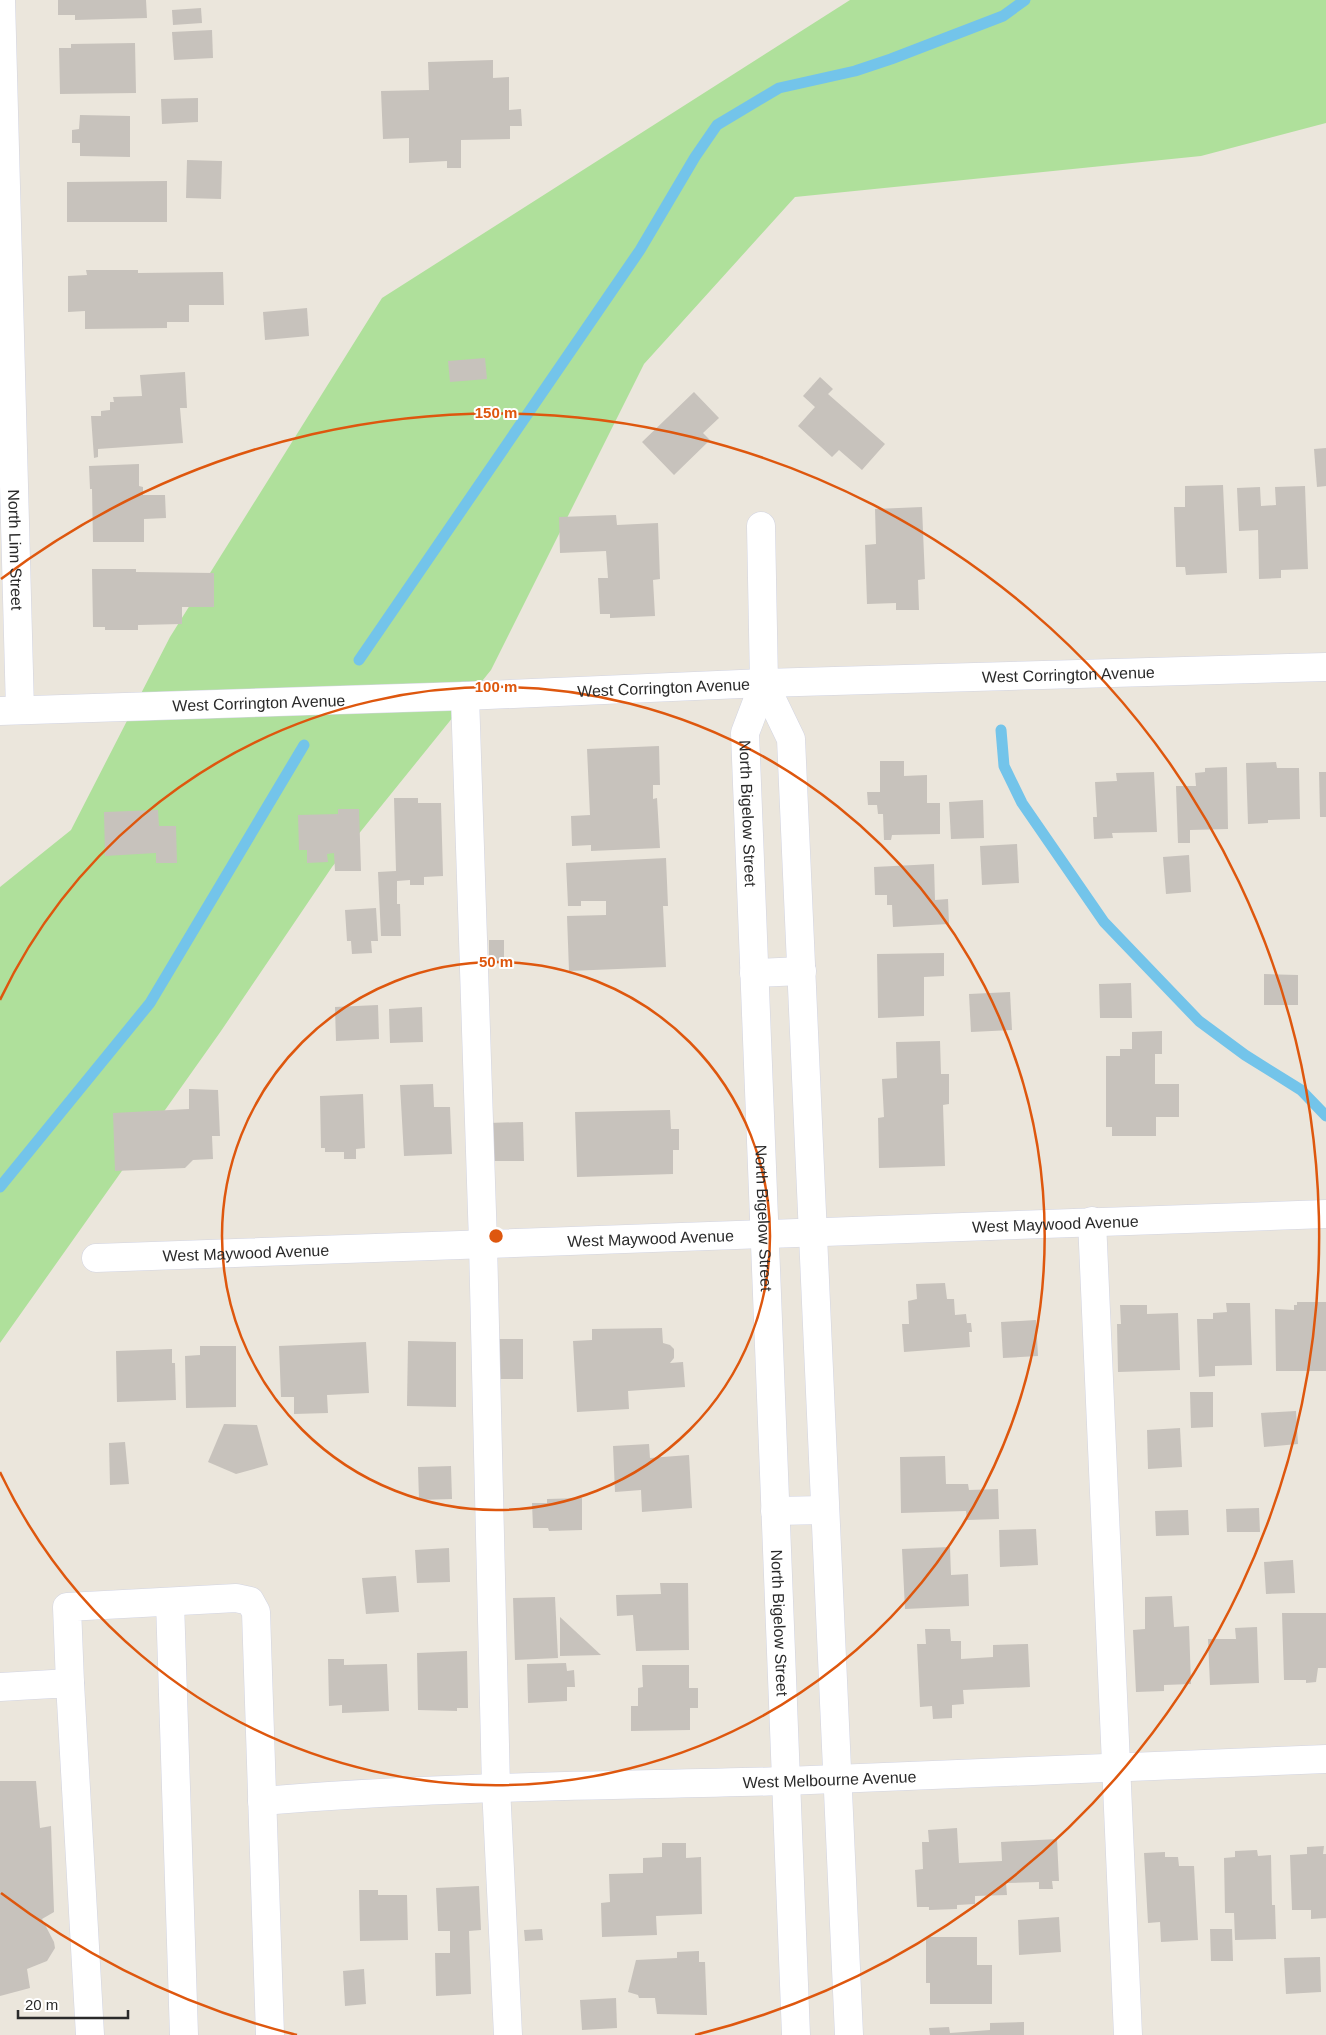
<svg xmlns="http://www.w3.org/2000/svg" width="1326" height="2035" viewBox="0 0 1326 2035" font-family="Arial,sans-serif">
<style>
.green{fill:#afe09b}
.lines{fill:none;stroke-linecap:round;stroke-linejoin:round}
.stream{stroke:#73c4ea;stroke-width:11}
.building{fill:#c7c2bc}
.minor-casing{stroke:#d2d4e2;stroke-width:29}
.minor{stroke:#fff;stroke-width:28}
.ring{fill:none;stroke:#de570e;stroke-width:2.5}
.labels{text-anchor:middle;stroke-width:4;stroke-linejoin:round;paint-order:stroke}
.street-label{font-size:16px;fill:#2a2a2a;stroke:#fff}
.centre{fill:#de570e;stroke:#fff;stroke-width:2.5}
.ring-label{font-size:15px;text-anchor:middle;font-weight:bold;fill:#de570e;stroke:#fff;stroke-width:4;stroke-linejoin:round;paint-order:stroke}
</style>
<rect width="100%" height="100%" fill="#ebe6dc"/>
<path class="green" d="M850,0H1326V123L1201,156L795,197L644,364L491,670L332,867L221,1031L0,1343V887L71,830L170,637L382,298Z"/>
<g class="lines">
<g class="stream">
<path d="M359,660L640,250L695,157L717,125L779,88L855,71L891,59L1003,16L1025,0"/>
<path d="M1001,730L1004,766L1022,803L1104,922L1199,1021L1245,1055L1301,1090L1326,1116"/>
<path d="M0,1187L150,1003L304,745"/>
</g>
</g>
<g class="building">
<path d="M58,0H146L147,18L75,20V15H58Z"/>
<path d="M201,8L202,23L173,25L172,10Z"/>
<path d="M212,30L213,58L174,60L172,32Z"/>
<path d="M135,43L136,93L60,94L59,48H71V44Z"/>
<path d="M493,60V78L509,77V110L521,109L522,126H510V139L461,140V168H447V161L409,163V138L383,139L381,91L429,90L428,62Z"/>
<path d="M198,98V122L162,124L161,99Z"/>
<path d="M80,115L130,116V157L80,156V143H72V130L79,129Z"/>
<path d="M187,160L222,161L221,199L186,198Z"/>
<path d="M167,181V222H67V182Z"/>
<path d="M86,270H138V273L223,272L224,305H189V322H167V328L85,329V311L68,312V276L87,275Z"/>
<path d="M307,308L309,336L265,340L263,312Z"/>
<path d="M485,358L487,379L450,382L448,361Z"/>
<path d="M185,372L187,408H180L183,443L98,449V457L94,458L91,416H101V411L110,410V402H114L113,397L142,396L140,375Z"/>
<path d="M820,377L833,389L828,394L885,444L862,470L839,450L832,457L798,426L815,407L803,396Z"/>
<path d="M694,392L719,418L703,433L710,440L674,475L642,442Z"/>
<path d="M1326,448V486L1317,487L1314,449Z"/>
<path d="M139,464V486L143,487V495H165L166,518L144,519V542H93L92,489H90L89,466Z"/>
<path d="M1223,485L1227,573L1186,575L1185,567H1176L1174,507H1185V486Z"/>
<path d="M1305,486L1308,569L1281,570V578L1259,579L1258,530L1239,531L1237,488L1260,487L1261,506L1276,505L1275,487Z"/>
<path d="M922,507L925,579L918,580L919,610H896V603L867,604L865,545L876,544L875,509Z"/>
<path d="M616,515L617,525L658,523L660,579L653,580L655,616L610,618V614H600L598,578H608L606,551L560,553L559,517Z"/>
<path d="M92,569H136V572L214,573V607H182V624L138,625V630H105V627H93Z"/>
<path d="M659,746L660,785H653V799L657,798L660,848L591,851V845L572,846L571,816L590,815L587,749Z"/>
<path d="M880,761H904V776L927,775V803H940V834L892,835L891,840H884L883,814H878L877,805H868L867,792H880Z"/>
<path d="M1276,762L1277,768H1299L1300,819L1268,820V823L1248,824L1246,763Z"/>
<path d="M1227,767L1228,829L1190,830V843H1178L1176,786H1196L1195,773L1205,772V768Z"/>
<path d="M1154,772L1157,832L1112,833L1113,838L1094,839L1093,817H1097L1095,782L1117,781L1116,773Z"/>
<path d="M1319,772H1326V817H1320Z"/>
<path d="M394,798H418V803H441L443,876L424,877V885H410V880L397,881V904H400L401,936H381L378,872L396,871Z"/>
<path d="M983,800L984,838L951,839L949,802Z"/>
<path d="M338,809H359L361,871H335L334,853L327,854L328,862L307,863V850H299L298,815L338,814Z"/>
<path d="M158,810L159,826H176L177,863H156V853L105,856L104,812Z"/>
<path d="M1017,844L1019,883L982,885L980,846Z"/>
<path d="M1189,855L1191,892L1166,894L1163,857Z"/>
<path d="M666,858L668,906H663L666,967L569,971L567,916L606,915V901H581V906H568L566,863Z"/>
<path d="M934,864L935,900L948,899L949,924L893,927L892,905H887V895H875L874,867Z"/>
<path d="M376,908L378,941H371L372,953L352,954L351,941H347L345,910Z"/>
<path d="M489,940H504V963L489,964Z"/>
<path d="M944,953V976L924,977V1016L878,1018L877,954Z"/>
<path d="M1264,974L1298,975V1005H1264Z"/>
<path d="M1131,983L1132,1018H1100L1099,984Z"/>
<path d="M1010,992L1012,1030L971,1032L969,994Z"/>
<path d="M378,1005L379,1039L336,1041L335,1007Z"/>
<path d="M422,1007L423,1042L390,1043L389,1009Z"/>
<path d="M1162,1031V1054H1155V1084H1179V1117H1156V1136H1112V1127H1106V1056H1120V1049H1132V1032Z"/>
<path d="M940,1041L941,1074H949V1104L943,1105L945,1166L879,1168L878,1118L884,1117L882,1079L897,1078L896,1042Z"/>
<path d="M433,1084L434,1107H450L452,1154L404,1156L400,1085Z"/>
<path d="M189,1089L218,1090L220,1136H212L213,1159L193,1160L185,1168L115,1171L113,1113L189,1109Z"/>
<path d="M363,1094L365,1148L356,1149V1159H344V1152H325V1148H321L320,1096Z"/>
<path d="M670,1110L671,1129H679V1150H673V1174L577,1177L575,1112Z"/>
<path d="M523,1122L524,1161H488V1123Z"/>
<path d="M945,1283L947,1299H954L955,1315L966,1314L967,1323H971L972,1332H969L970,1347L904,1352L902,1324H909L908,1301L917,1299L916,1284Z"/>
<path d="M1297,1302H1326V1371H1276L1275,1309L1294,1310V1305H1297Z"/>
<path d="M1226,1303H1250L1252,1365L1215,1366V1376L1199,1377L1197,1319H1213V1313L1227,1312Z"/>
<path d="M1120,1305H1147V1314L1178,1313L1180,1370L1118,1372L1117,1324H1121Z"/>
<path d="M1036,1320L1038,1356L1003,1358L1001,1322Z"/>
<path d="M662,1328L663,1343L670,1345L674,1349V1358L670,1363L683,1362L685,1387L628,1391L629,1409L577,1412L573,1341L592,1340V1329Z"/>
<rect x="497" y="1339" width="26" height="40"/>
<path d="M408,1341L456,1342V1407L407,1406Z"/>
<path d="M366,1342L369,1393L327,1395L328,1413L294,1414V1397H281L279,1346Z"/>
<path d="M200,1346H236V1407L186,1408L185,1356L200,1355Z"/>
<path d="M172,1349V1363H175L176,1400L117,1402L116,1351Z"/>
<path d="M1190,1392H1213V1427L1191,1428Z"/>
<path d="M1296,1411L1298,1444L1264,1447L1261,1413Z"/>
<path d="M224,1424L257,1425L268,1465L236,1474L208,1462Z"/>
<path d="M1180,1428L1182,1467L1148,1469L1147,1430Z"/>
<path d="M125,1442L129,1484L110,1485L109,1443Z"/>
<path d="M649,1444L650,1458L689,1455L692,1508L642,1512L641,1490L615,1492L613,1446Z"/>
<path d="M945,1456L946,1484H968L969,1490L998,1489L999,1519L967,1520L966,1511L901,1513L900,1457Z"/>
<path d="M451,1466L452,1499L419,1500L418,1467Z"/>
<path d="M582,1498V1530L549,1531L548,1528H533L532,1503H547V1499Z"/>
<path d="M1259,1508L1260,1532H1227L1226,1509Z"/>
<path d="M1188,1510L1189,1535L1156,1536L1155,1511Z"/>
<path d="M1036,1529L1038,1565L1000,1567L999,1530Z"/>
<path d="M950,1547L951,1575L968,1574L969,1606L905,1609L902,1549Z"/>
<path d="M449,1548L450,1582L417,1583L415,1550Z"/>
<path d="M1293,1560L1295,1593L1266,1594L1264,1562Z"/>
<path d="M396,1576L399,1612L366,1614L362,1578Z"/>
<path d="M660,1583H688L689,1650L636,1651L633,1615L617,1616L616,1595L661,1594Z"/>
<path d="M1172,1596L1174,1627L1189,1626L1191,1684L1164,1685V1691L1136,1692L1133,1630L1145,1629V1597Z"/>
<path d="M555,1597L558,1658L515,1660L513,1598Z"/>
<path d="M1282,1613H1326V1668H1318L1316,1682L1306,1683V1680H1284Z"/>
<path d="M560,1617L601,1655L560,1656Z"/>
<path d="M1257,1627L1259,1683L1210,1685L1208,1639H1236L1235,1628Z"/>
<path d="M925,1629H950L951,1641H961V1659L993,1657V1645L1028,1644L1030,1687L963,1690L964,1704L952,1705V1718L933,1719L932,1706L920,1707L917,1644H926Z"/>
<path d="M467,1651L468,1708H457V1711L418,1710L417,1653Z"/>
<path d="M328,1659H344V1665L387,1664L389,1711L342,1713V1705L329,1706Z"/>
<path d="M566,1663L567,1671L574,1670L575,1687H567V1701L528,1703L527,1664Z"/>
<path d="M642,1665H689V1688H698V1708H690V1730L631,1731V1706H638V1688L643,1687Z"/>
<path d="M0,1781H36L40,1828L51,1826L54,1912L42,1919L54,1942L55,1948L47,1961L27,1969L30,1988L0,1996Z"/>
<path d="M957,1828L959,1863L1002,1861L1001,1842L1057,1839L1059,1881H1052L1053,1889H1039V1882L1006,1883L1007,1895L975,1896V1904L957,1905V1909L929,1910V1907H917L915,1870L923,1869L922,1842H929L928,1830Z"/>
<path d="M662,1843H686V1858L701,1857L702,1914L656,1916L657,1935L602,1937L601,1903L610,1902L609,1874L643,1873V1858L662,1857Z"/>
<path d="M1324,1846L1323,1854H1326V1918L1311,1919V1910H1292L1290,1855L1307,1854V1847Z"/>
<path d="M1257,1850L1258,1856L1271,1855L1272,1905H1275L1276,1939L1235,1940L1234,1913H1225L1224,1858L1235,1857V1851Z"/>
<path d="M1165,1852V1857H1178L1179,1866H1194L1198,1940L1161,1942L1160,1922L1148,1923L1144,1853Z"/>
<path d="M479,1886L481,1930L469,1931L471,1994L436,1996L435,1953H450V1931H438L436,1888Z"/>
<path d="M359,1890H378V1895H407L408,1940L360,1941Z"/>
<path d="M1059,1917L1061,1952L1019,1955L1018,1920Z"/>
<path d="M542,1929L543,1940L525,1941L524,1930Z"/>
<path d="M1210,1929H1232L1233,1961H1211Z"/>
<path d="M926,1937H977V1965H992V2004H930V1983H926Z"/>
<path d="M699,1951V1962H705L707,2015L657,2014L655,1998H639L638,1995L628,1992L636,1960L677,1958V1952Z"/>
<path d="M1320,1957L1321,1992L1286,1994L1284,1958Z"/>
<path d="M364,1969L366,2004L345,2006L343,1971Z"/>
<path d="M616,1998L617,2028L582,2030L580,2000Z"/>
<path d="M1024,2022V2035H930L929,2028L949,2027L950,2033L990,2030V2023Z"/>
</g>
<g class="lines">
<defs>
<g id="minor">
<path id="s1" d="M1,0L20,710"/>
<path id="s2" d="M761,526L764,683L745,733L796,2035"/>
<path d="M764,683L791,739C812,1171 827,1603 849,2035"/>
<path d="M465,696L483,1243L496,1787L508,2035"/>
<path id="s3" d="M0,711L465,696L764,683L1326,667"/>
<path d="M754,973L802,971"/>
<path d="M1092,1221L1128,2035"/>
<path id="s4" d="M96,1258L1326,1214"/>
<path d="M775,1511L825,1510"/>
<path d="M170,1602L184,2035"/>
<path d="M70,1683L67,1607L236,1598L250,1601L256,1612L270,2035"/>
<path d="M0,1687L70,1683L90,2035"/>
<path id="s5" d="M262,1801C437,1786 611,1786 786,1781C966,1775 1146,1765 1326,1759"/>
</g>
</defs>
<use href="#minor" class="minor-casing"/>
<use href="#minor" class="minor"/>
</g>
<g class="ring">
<circle cx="496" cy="1236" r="274"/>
<path d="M0 1000A549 549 0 1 1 0 1472"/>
<path d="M297 2035A823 823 0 0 1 1 1893M1 579A823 823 0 1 1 695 2035"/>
</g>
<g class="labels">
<g class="street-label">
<text dy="6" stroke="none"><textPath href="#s1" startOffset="550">North Linn Street</textPath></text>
<text dy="6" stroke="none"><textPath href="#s3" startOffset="1069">West Corrington Avenue</textPath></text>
<text dy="6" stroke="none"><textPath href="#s3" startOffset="664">West Corrington Avenue</textPath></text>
<text dy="6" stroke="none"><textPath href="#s3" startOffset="259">West Corrington Avenue</textPath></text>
<text dy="6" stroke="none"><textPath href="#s2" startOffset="291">North Bigelow Street</textPath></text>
<text dy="6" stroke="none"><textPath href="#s2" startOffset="696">North Bigelow Street</textPath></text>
<text dy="6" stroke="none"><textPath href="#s4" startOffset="960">West Maywood Avenue</textPath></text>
<text dy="6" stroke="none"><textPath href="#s4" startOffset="555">West Maywood Avenue</textPath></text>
<text dy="6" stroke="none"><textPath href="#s4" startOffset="150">West Maywood Avenue</textPath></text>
<text dy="6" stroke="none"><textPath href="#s2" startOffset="1101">North Bigelow Street</textPath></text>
<text dy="6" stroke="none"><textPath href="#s5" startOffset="568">West Melbourne Avenue</textPath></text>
</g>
</g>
<circle cx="496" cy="1236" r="8" class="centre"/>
<g class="ring-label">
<text x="496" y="418">150 m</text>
<text x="496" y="692">100 m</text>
<text x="496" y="967">50 m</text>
</g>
<path d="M18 2010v8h110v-8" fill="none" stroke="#2a2a2a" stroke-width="2.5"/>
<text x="25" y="2010" font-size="15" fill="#2a2a2a" stroke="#ffffff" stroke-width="4" paint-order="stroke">20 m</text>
</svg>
